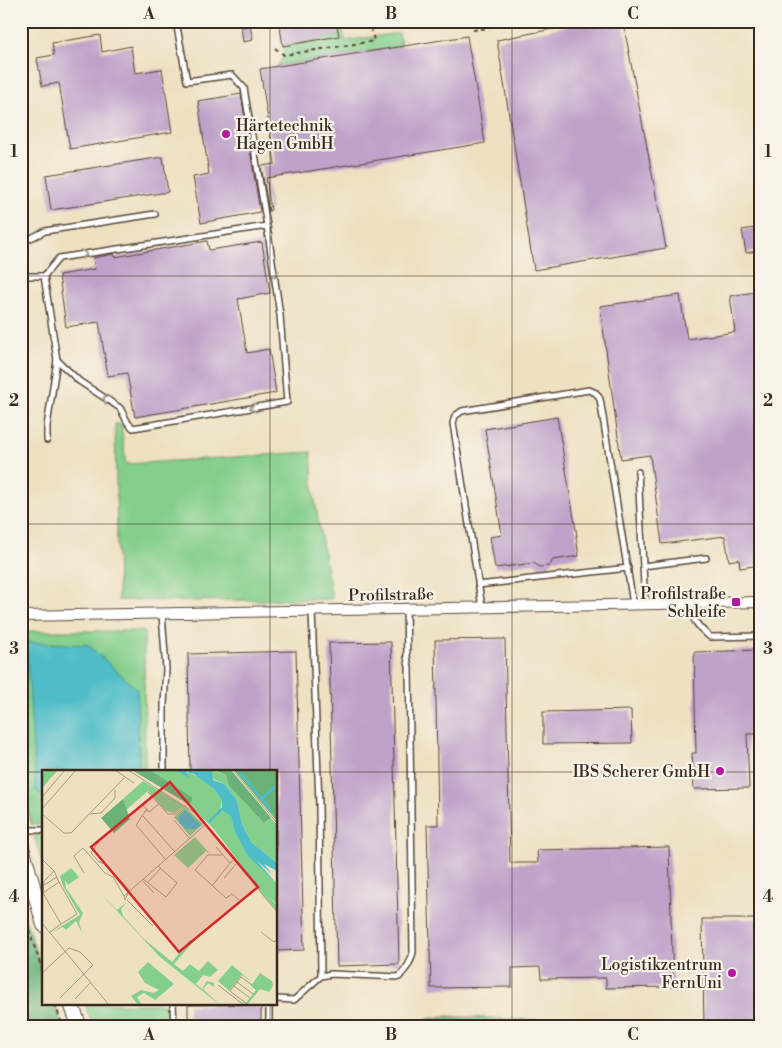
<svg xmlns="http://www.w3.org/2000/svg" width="782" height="1048" viewBox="0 0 782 1048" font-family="'Libre Bodoni',serif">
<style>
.green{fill:#84cf8c;stroke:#607c55}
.forest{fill:#6bb278;stroke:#536e4b}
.water{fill:#4fbdc7;stroke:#457472}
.building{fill:#bea2c9}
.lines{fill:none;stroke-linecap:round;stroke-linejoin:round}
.service-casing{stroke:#564537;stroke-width:8}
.minor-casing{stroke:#564537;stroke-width:12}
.tertiary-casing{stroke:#564537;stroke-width:16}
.path{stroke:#564537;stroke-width:2;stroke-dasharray:4 4;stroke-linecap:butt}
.service{stroke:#fff;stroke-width:5}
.minor{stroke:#fff;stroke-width:10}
.tertiary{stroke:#fff;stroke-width:14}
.oneway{stroke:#a79f9a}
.grid{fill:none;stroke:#3b2a1e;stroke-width:1;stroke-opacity:0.55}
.poi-dot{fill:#b5179e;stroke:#f7f3e8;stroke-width:2}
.labels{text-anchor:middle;stroke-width:4.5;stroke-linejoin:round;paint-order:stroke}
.poi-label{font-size:16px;fill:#3b2a1e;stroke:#f7f3e8;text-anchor:end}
.street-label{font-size:16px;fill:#3b2a1e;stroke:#f7f3e8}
.inset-river{fill:none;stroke:#4fbdc7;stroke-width:2.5}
.inset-road{fill:none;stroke:#a69880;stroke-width:1}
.view{fill:#d62828;fill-opacity:0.15;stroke:#d62828;stroke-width:2.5}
.inset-edge{fill:none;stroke:#3b2a1e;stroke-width:2.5}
.neatline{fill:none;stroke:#3b2a1e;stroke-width:2}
.grid-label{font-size:16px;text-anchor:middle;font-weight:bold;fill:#3b2a1e}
</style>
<rect width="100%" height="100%" fill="#f7f3e8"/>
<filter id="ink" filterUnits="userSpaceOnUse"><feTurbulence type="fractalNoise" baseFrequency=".02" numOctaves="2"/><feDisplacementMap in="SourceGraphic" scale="10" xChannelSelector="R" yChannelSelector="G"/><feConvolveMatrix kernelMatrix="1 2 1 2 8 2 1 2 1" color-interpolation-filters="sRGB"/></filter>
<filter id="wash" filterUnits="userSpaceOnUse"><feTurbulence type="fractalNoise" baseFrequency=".0096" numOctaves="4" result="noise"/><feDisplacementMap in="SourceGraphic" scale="20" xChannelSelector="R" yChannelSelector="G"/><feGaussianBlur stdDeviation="1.12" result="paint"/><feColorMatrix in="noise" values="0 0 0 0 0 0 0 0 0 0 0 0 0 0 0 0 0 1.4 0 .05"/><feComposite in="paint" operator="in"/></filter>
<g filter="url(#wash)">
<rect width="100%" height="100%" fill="#eee1c2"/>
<g class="green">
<path d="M336,21H341L345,41L399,33L401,46L277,66C283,59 285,54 283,46L338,36Z"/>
<path d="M115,424H121L126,464L311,452L314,496L332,599L184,601L118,600Z"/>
<path d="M21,631H144L145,772H44V824H31L21,767Z"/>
<path d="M44,834V871L34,835Z"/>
<path d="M85,1004H166L167,1027H93Z"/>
</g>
<g class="forest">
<path d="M21,907L44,975V1004H55L63,1027H21Z"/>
<path d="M445,1016L580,1022V1027H415V1021Z"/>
</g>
<path class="water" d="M26,642L88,645L137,689L139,765L137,772H44V797L36,791Z"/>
<g id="blocks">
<g class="building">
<path d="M279,21H336L339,36L283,46Z"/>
<path d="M593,21H623L666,248L534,270L497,40Z"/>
<path d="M250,25L253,40L243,42L241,27Z"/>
<path d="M100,35L102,52L131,46L135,73L162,69L172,132L70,149L59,83L42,86L37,58L54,55L52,43Z"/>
<path d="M467,36L485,143L266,178L271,210L269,211L261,166L275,164L260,69Z"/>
<path d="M241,94L260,212L201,223L193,177L209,174L198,101Z"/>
<path d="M163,157L168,192L51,210L46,175Z"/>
<path d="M761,227V250L746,253L742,230Z"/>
<path d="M207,241L209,250L262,242L270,293L238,299L247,353L269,349L276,393L135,417L127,373L108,376L99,322L66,327L59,275L95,269L93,258L114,254L115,257Z"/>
<path d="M761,291V565L740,568L739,559L729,561L725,536L662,544L650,455L621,459L600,306L680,295L687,339L735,332L730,296Z"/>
<path d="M557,417L577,536H576L579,556L553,560L549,566L539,567L534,563L495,568L490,537L502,535L485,429Z"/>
<path d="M505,639L510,863H538L537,850L669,847L673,987L606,988V978L541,979L540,967L512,968V987L431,988L427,825H438L435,640Z"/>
<path d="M391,642L399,964L337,966L329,643Z"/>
<path d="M761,650V734H747L749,788L694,789L692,753H696L694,652Z"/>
<path d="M296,651L304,950L276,951V772H190L188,654Z"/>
<path d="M631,710L632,743L543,744V712Z"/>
<path d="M702,919H761V1027H704Z"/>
<path d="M261,1004V1027H188V1005Z"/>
</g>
</g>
</g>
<g filter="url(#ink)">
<use href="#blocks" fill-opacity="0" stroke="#564537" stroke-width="1"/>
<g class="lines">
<defs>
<g id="service">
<path d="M21,240L29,239L45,231L155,214"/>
<path d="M21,276H44L57,360L47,426V440"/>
<path d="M44,276L59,258L267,226"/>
<path d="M57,360L79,381L120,408L128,423L133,428L287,402L280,315L267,226L244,88L232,75L187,81L176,21"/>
<path d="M638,472L645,604"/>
<path d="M643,566L706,558"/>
<path d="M478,585L628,568"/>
<path d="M688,604C692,619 698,627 710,637L761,636"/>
<path d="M482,607L453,423L455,416L462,411L589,390L596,393L600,399L633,604"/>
<path d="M312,611L319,804L321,976"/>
<path d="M162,614L166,669L164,704V772"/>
<path d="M21,830H44"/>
<path d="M276,999L294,1000L321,976L331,974L399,977C406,969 411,963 413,952L409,667L407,657L406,609"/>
<path d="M173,1004L174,1027"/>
<path d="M269,1004V1027"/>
</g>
<path id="minor" d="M21,616L761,602"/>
<g id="tertiary">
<path d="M21,844L44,925"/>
<path d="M71,1004L80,1027"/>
</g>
</defs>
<use href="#service" class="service-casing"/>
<use href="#minor" class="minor-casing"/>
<use href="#tertiary" class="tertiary-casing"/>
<g class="path">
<path d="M473,30L488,28L493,22"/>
<path d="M275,48L284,55L374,41L370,23"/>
<path d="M21,907L44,975"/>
<path d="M55,1004L63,1027"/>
</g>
<use href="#service" class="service"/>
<use href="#minor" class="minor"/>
<use href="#tertiary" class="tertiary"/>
</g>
<defs><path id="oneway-chevron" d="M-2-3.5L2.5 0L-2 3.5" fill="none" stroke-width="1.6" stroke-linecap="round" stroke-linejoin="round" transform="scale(1.25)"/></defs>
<g class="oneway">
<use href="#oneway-chevron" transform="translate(84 254) rotate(-9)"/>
<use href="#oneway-chevron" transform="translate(274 274) rotate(82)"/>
<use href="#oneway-chevron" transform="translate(106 399) rotate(-146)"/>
<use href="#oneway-chevron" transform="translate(253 408) rotate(171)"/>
</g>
</g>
<path class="grid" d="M270,21V772M512,21V1027M21,276H761M21,524H761M21,772H44M276,772H761M270,1004V1027"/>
<g class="poi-dot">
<circle cx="226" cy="134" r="5"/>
<rect x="731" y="597" width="10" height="10" rx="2.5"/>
<circle cx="720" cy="771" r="5"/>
<circle cx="732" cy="973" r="5"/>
</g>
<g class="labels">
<g class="poi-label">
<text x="236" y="131" text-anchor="start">Härtetechnik<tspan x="236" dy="18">Hagen GmbH</tspan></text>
<text x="726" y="599">Profilstraße<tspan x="726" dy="18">Schleife</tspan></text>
<text x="710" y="777">IBS Scherer GmbH</text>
<text x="722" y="970">Logistikzentrum<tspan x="722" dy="18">FernUni</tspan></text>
</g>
<g class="street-label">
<text transform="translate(391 594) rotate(-1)" y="6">Profilstraße</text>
</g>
</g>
<g transform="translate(42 770)">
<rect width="235" height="235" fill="#eee1c2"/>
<path d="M0,0H16L0,18ZM108,0H133L148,7L143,3H148L164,10L172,19L180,30L178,42L184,40L189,45L193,62L206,85L235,114V134L223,124L235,135V141L203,103L181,75L209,108L171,58L146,34L150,27ZM170,0L184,5L187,16L222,53L229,48L235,55V93L209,72L200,54L195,30L182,14L169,8ZM101,11L109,16L142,36L133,43L124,41L106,21L84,40L81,29ZM143,37L161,54L148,66L132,47ZM153,67L168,84L164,81L146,98L132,85ZM29,98L37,107L26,115L23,110L24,118L41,143L37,152L40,163L34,151L24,160L21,157L10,162L38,145L21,116L18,106ZM60,125L75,140L85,132L79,139L81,146L102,169L130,192L148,170H153L132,194L141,201L148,194L157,201L166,191L176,200L168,207L161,205L154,214L160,219L165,211L172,213V217L166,213L161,219L178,235L118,187ZM106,192L132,214L113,230L102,223L95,227L100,235H96L89,226L99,220L112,223L117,220L103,213L96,202ZM190,195L211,213L218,203L230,211L231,216L227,222L218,219L205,235L198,230L204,233L207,229L214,220L209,216L211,213L200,205L187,221L176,211Z" fill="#84cf8c"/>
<path d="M90,0H108L150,27V31L146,34ZM172,0H189L229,48L222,53L187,16L184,5ZM192,0H235V51ZM81,29L88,49L72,63L59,48Z" fill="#6bb278"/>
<path d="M133,0H170L171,10L182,14L195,30L200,54L209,72L235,93V101L222,94L230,104L215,91L235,114L206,86L193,62L189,46L180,40V30L172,19L152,4L144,2L148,8ZM143,40L159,55L153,59H144L137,52L136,48Z" fill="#4fbdc7"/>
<path class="inset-river" d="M196,0L229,40M220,29L235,14M167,52L181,38"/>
<path class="inset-road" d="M73,0L92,13M86,0L153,43L235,142M191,0L235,53M106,22L126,44H134L144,35M110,26L100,34L107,42L117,34M0,27L23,0M0,39L34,0M105,39L94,55L124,90M0,44L22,63H29L82,8M48,44L59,43L73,28V20M101,46L133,82M132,50L148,69M57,71L49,83L57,92L64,94L88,121M174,77L188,93L191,90M180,85H166L153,100L184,128L190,124L197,130M0,89L12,101L2,111L1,122M12,101L17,112L1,123L19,154L35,144L17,112M42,103L32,86L41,78L63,103L71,107L82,126M182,108L194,94M101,109L124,127L135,113L116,96M101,111L112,123M105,113L119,98M2,115L15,107M170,116L188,93M86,123L83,130L82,126L164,54M85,130L111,156M0,153L67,235M219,162L232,172L235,169M7,163L19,154M0,203L27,178L38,182L51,195L18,228M195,212L211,224M176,215L202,235M192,216L208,228M33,229L48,213M204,233L188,221L199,207L210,215"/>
<path class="view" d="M128,12L216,117L137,182L49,77Z"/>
<rect width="235" height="235" class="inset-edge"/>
</g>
<rect width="782" height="1048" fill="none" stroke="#f7f3e8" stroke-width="55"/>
<rect x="28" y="28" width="726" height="992" class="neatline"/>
<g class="grid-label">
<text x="149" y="19">A</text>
<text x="391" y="19">B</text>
<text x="633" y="19">C</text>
<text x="14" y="157">1</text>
<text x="768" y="157">1</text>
<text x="14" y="406">2</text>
<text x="768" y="406">2</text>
<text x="14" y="654">3</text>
<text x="768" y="654">3</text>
<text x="14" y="902">4</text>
<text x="768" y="902">4</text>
<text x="149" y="1040">A</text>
<text x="391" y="1040">B</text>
<text x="633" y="1040">C</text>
</g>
</svg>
